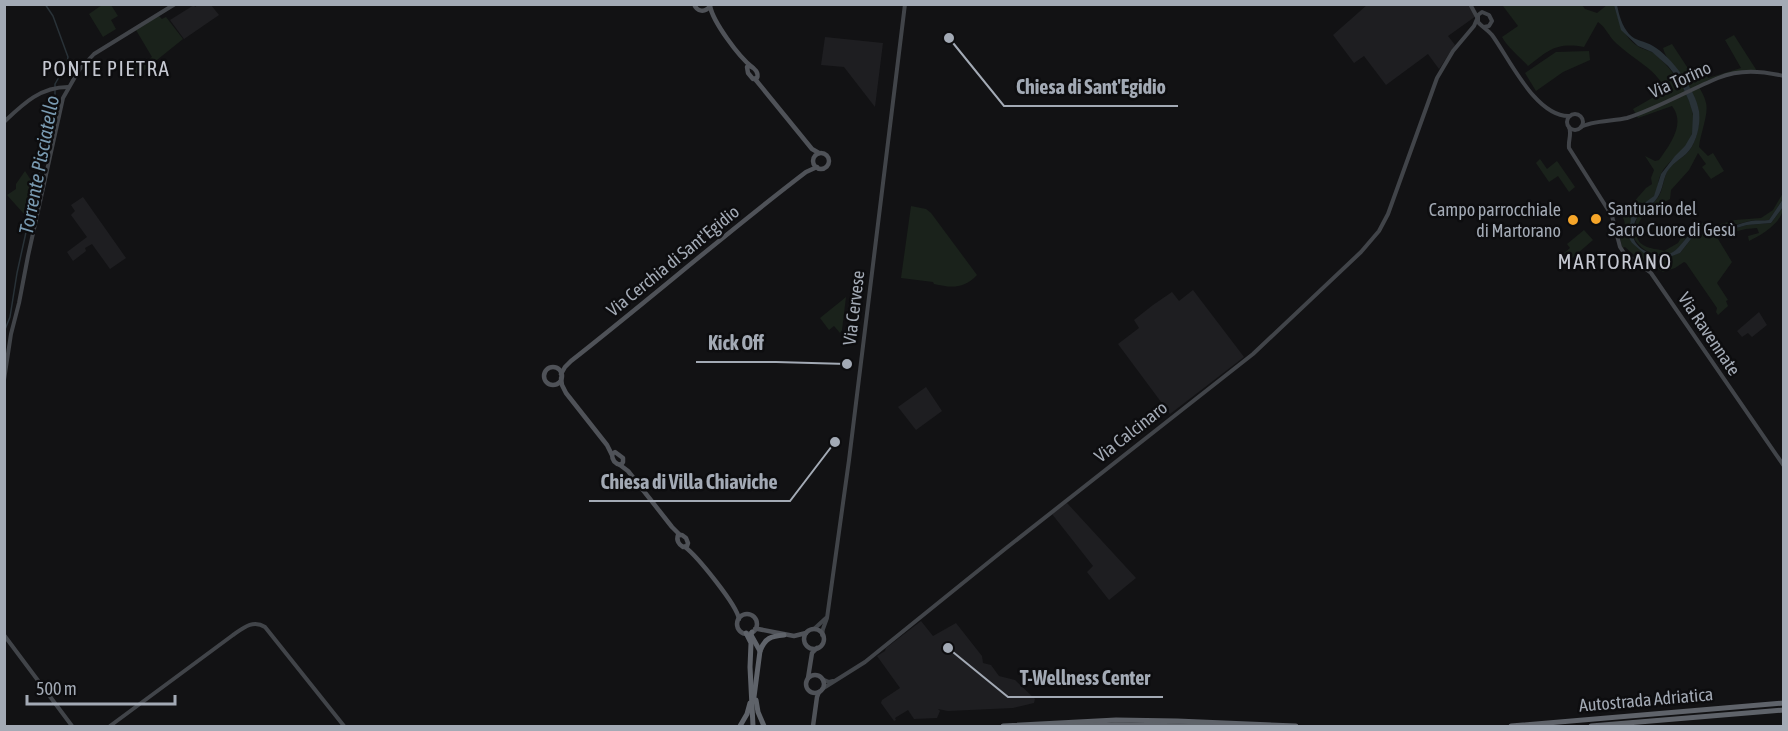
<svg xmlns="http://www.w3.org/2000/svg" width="1788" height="731" viewBox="0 0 1788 731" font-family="'Asap Condensed',sans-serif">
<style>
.built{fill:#1e1e21}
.green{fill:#1a221b}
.water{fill:#293238}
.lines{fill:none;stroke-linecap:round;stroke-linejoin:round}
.stream{stroke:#293238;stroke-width:1.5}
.secondary{stroke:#414449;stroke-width:4}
.primary{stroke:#4f5258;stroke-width:4.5}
.highway{stroke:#5f636a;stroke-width:5}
.poi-dot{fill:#f5a529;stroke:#0d0d0f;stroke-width:2}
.labels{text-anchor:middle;stroke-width:5;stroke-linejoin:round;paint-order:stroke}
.street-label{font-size:18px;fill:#a3aab5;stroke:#0d0d0f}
.poi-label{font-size:18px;fill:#a3aab5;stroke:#0d0d0f;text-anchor:start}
.water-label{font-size:20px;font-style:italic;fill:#799ab1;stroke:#0d0d0f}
.quarter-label{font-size:21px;letter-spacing:1.5px;fill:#c5c8d1;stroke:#0d0d0f}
.leader{fill:none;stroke:#a3aab5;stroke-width:2}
.callout-dot{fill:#a3aab5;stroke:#0d0d0f;stroke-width:2}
.callout-label{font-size:20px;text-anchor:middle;font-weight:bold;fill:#a3aab5;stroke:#0d0d0f;stroke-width:5;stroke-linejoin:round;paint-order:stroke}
</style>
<rect width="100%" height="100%" fill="#121214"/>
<g class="built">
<path d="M194,5L195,7L198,5H211L219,15L184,39L170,20Z"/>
<path d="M1367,5H1468L1476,16L1448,36L1455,45L1439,69L1428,54L1386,85L1364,56L1354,63L1333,35Z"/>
<path d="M825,37L883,43L875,107L844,67L821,65Z"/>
<path d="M83,197L126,258L110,269L92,244L85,248L86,251L73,261L67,252L87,237L71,215L75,211L71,205Z"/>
<path d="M1193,290L1244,357L1170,414L1118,344L1139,328L1134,320L1153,305L1172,292L1179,301Z"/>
<path d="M1759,312L1767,325L1752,337L1748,333L1742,337L1737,331Z"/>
<path d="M926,387L942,411L916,430L898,407Z"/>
<path d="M1067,503L1136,578L1109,600L1087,572L1093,566L1052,514Z"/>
<path d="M921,621L933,636L956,623L982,656L983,663L991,665L999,676L1015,680L1035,699L1034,703L1013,708L948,711L938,709L940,711L937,718L914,719L908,710L895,718L896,720L894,721L881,703L882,700L900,688L877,656L885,651L886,648Z"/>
</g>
<g class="green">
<path d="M102,5H111L118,16L111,20L116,29L103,37L89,14Z"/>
<path d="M1506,5H1582L1585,9L1597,13L1607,5H1614C1619,21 1623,37 1639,47C1644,50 1650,50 1655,54C1678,74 1709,117 1685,147C1678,156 1666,163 1661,174C1657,181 1659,189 1654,196C1651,200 1647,201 1643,204C1638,207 1634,212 1631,217L1632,243L1657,259L1680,253L1691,239L1706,232L1715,234L1747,225L1771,223L1783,207C1783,222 1762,235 1749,241L1748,236L1759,233L1757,228L1746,229L1721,235L1718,239L1732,262L1717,283L1728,300L1726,301L1728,306L1718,315L1716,312L1717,308L1686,263L1684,262L1675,268L1663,272L1649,264L1647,268L1633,258L1634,255L1625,247L1622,248L1620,237L1623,238C1625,231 1626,223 1623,218L1630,203L1632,204L1646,188L1652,184L1651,178L1654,170L1645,156L1655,161L1659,160C1670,144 1686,124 1672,106L1638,118L1633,109L1666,90C1655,67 1630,58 1613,40C1608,34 1605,27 1598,22L1584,47C1556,42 1549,50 1528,66C1519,56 1508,48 1502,37L1518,26L1503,6Z"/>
<path d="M159,16L162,19L166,17L183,39L137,76L130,79L127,74L152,57L136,30Z"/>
<path d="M1734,35L1757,71L1720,75L1698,85C1701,91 1705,97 1706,103C1709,114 1700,134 1699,147L1708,156L1713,153L1724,171L1711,179L1702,167L1706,164L1698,153L1689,170L1671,190L1670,199C1664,203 1658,203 1653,207C1641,214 1627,237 1645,246C1650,249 1658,249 1664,251L1678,243L1688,226L1701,223L1717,225L1735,220L1761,218L1773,210L1783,193V199L1769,220C1763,221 1756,220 1750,221C1739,223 1729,228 1718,230C1710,231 1700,227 1691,233C1685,237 1682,246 1676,250C1661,263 1641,251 1633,237C1636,208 1642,217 1656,200C1664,191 1662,180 1668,170C1673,163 1679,160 1685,155C1696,146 1700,126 1699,112C1697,101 1690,87 1684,78C1677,68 1666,61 1663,48L1672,44L1693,76L1697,74L1694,69L1702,64L1708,78L1741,68L1725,40Z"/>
<path d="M1589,51L1590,60L1563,72L1536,91L1525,73L1556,52Z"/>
<path d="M1540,159L1547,169L1557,161L1575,187L1569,192L1558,176L1549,182L1536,163Z"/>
<path d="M25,171L34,185L32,187L24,214L7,195L16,189V184Z"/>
<path d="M911,206L926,209L931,213L977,275C964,289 951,288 934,284L933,282L901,278Z"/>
<path d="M1584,230L1593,240L1570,260L1564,253L1570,248L1567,244Z"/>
<path d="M846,297L842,330L840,333L834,326L829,330L820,318Z"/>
</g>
<path class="water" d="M1614,5H1617C1619,15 1622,26 1629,34C1635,41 1645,41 1653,46C1671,56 1696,90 1699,111C1701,125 1696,145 1686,154C1679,160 1672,164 1667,172C1662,182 1663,192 1655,201C1644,213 1634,213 1633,233C1632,249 1658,260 1671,253C1682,248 1686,233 1698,230C1705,228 1709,230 1716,230C1727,230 1739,223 1751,221C1757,220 1763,221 1769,220L1783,199V207L1771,223L1747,225L1715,234L1706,232L1691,239L1680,253L1664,259H1657L1646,255L1632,243L1629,238L1631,217L1639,207L1654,196L1661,174L1675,156L1685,146L1692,134L1693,114L1689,101L1680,81L1668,66L1652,52L1638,46L1621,30Z"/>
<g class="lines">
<path class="stream" d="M4,332L10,317L17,273L49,128L55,97V84L67,63L68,57L53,16L45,4"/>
<g class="secondary">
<path d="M1470,4L1477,17"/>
<path d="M1484,27L1489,26L1492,21L1489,15L1482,12L1478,15V22C1482,27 1488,30 1492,35C1509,58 1536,118 1570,116"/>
<circle cx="1575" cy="122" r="8"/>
<path d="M4,122C23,104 40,87 68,87"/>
<path d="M1569,127C1572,134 1568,140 1569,148L1612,216L1620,247L1624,253L1651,273L1784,466"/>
<path d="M1581,127C1590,121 1614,121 1627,118C1656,109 1689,90 1718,78C1740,69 1761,71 1784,76"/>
<path d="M4,380L11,334L19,303L28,256L63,98L79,70L94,54L175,4"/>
<path d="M814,629L826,618"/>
<path d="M4,635L72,726"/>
<path d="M822,635L823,629L827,618L849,460L905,4"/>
<path d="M822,679L829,682L833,681"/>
<path d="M822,689L865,662L1005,549L1253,354L1361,252L1379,231L1388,214L1437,78L1453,51L1474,26L1477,19"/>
<path d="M110,726L233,635C243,628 253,619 265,627L344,726"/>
</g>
<g class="primary">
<path d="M694,4C697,12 705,13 710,6"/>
<path d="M710,6C713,22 739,57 752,67"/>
<path d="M750,66C755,68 759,73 757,78L753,79L748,73L747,67Z"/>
<path d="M755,79L812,149L819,153"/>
<circle cx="821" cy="161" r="8"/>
<circle cx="553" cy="376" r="9"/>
<path d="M561,374L565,367L571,361C650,299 726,233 806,172L817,167"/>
<path d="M561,378L562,385L566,393L607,445L612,455"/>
<path d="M615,452L623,458V462L621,465C615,464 612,460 612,454Z"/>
<path d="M620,465L628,471L672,527L680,535"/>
<path d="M678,535H682L686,538L688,543L687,546L683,547C679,545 676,540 678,535Z"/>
<path d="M685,547C697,556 737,605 739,619"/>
<circle cx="747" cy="624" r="10"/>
<path d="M755,629H758L794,636L806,633"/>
<circle cx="814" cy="639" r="10"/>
<circle cx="815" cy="684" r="9"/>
<path d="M808,678L812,653L817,648"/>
<path d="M813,726L817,697L819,692"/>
</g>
<g class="highway">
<path d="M752,632L751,635L760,651"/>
<path d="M746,633L751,643L750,667L753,726"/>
<path d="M754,697L760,651C765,638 771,636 784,635"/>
<path d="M756,700L758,712L764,726"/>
<path d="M740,726L747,714L750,703"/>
<path d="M1003,726L1116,720L1177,721L1296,726"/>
<path d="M1067,726L1116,725L1211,726"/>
<path d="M1511,726L1784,703"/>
<path d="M1591,726L1784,710"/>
</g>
</g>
<g class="poi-dot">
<circle cx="1596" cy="219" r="6"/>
<circle cx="1573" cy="220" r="6"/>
</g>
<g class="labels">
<g class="street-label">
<text transform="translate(1680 80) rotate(-24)" y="6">Via Torino</text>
<text transform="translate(673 261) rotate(-39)" y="6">Via Cerchia di Sant'Egidio</text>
<text transform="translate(854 308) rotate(-83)" y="6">Via Cervese</text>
<text transform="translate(1709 334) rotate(56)" y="6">Via Ravennate</text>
<text transform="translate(1131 432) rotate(-38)" y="6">Via Calcinaro</text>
<text transform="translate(1646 700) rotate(-5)" y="6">Autostrada Adriatica</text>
</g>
<g class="poi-label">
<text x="1608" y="215">Santuario del<tspan x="1608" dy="21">Sacro Cuore di Gesù</tspan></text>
<text x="1561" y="216" text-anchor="end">Campo parrocchiale<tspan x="1561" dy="21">di Martorano</tspan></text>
</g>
<g class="water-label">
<text transform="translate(39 165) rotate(-79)" y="7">Torrente Pisciatello</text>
</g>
<g class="quarter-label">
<text x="106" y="76">PONTE PIETRA</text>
<text x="1615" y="269">MARTORANO</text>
</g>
</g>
<path class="leader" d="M949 38L1004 106H1178M847 364L776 362H696M835 442L790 501H589M948 648L1008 697H1163"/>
<g class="callout-dot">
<circle cx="949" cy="38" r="6"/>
<circle cx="847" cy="364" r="6"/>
<circle cx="835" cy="442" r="6"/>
<circle cx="948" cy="648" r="6"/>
</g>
<g class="callout-label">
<text x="1091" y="94">Chiesa di Sant'Egidio</text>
<text x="736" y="350">Kick Off</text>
<text x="689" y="489">Chiesa di Villa Chiaviche</text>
<text x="1085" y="685">T-Wellness Center</text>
</g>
<rect width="1788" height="731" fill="none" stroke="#a3aab5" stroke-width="12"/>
<path d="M27 695v9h148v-9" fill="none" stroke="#a3aab5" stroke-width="3"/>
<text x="36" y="695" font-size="18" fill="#a3aab5" stroke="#0d0d0f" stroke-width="4.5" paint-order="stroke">500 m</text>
</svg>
